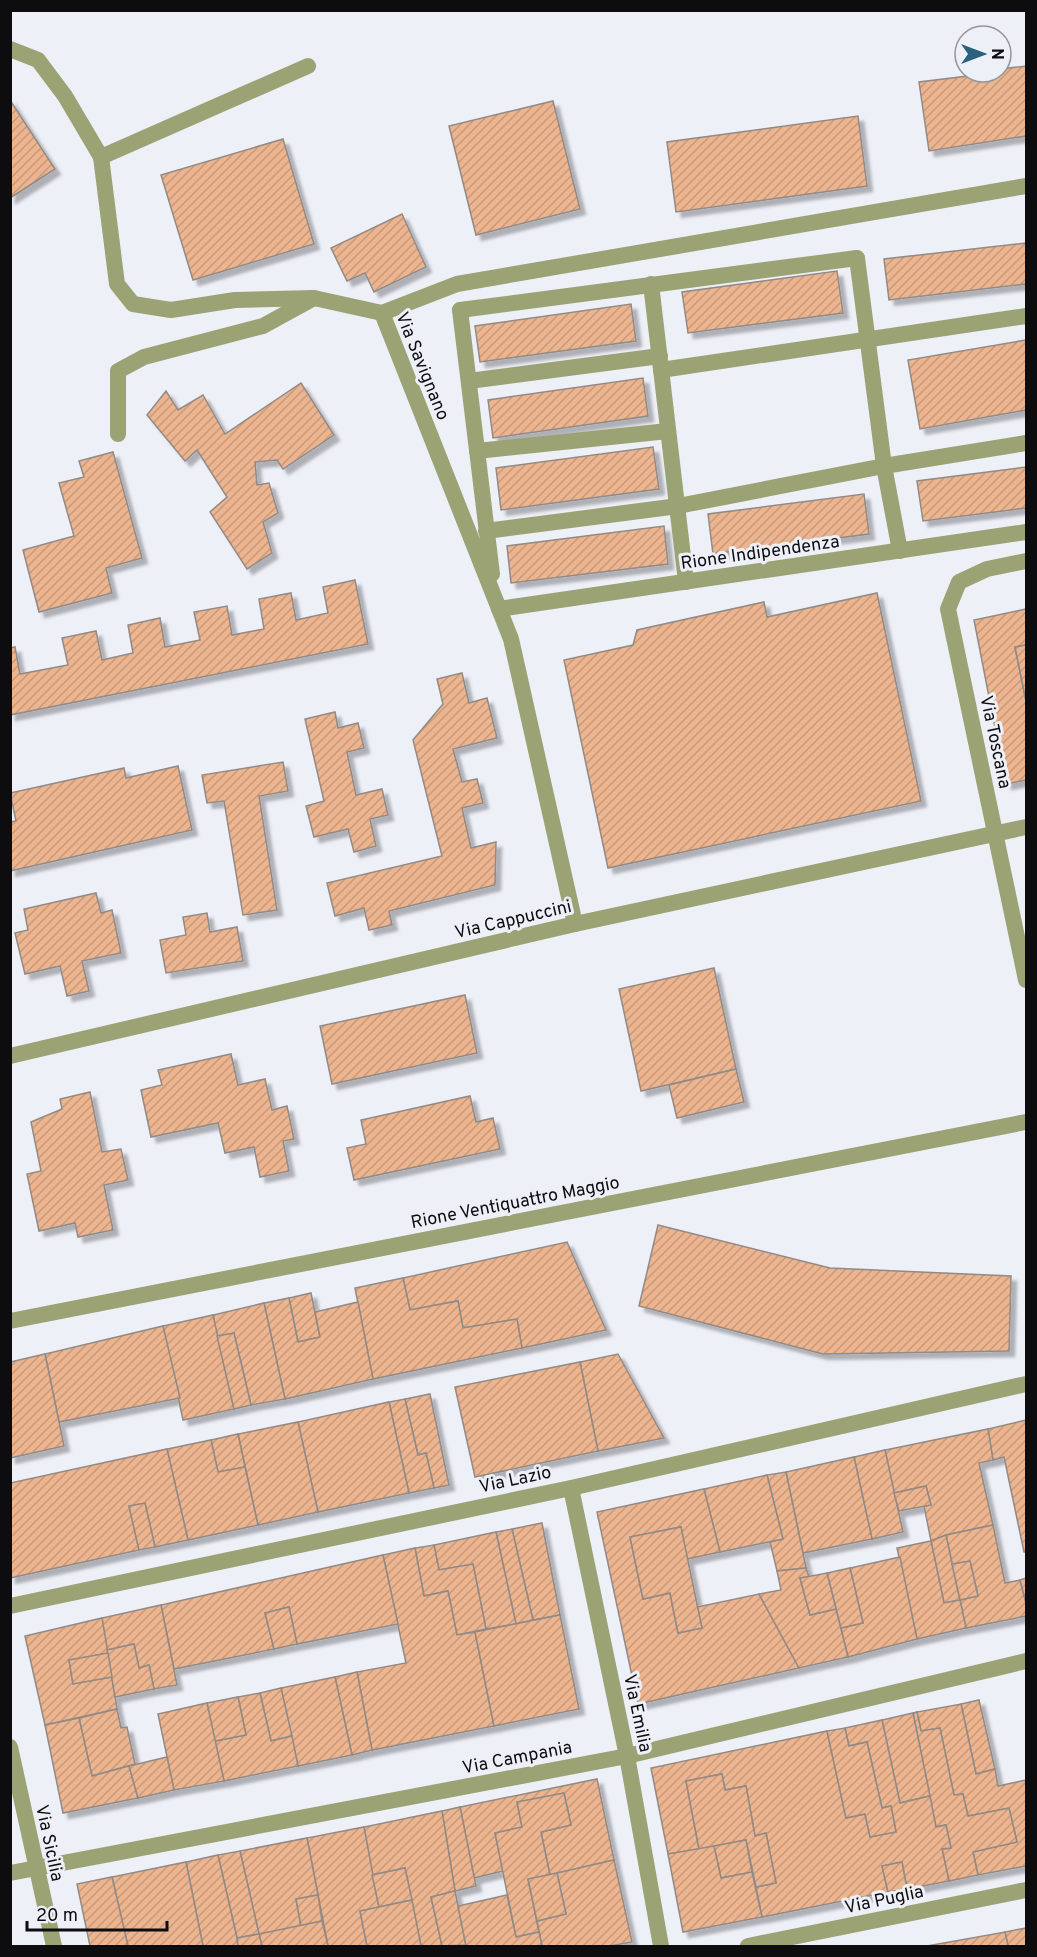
<svg xmlns="http://www.w3.org/2000/svg" width="1037" height="1957" viewBox="0 0 1037 1957" font-family="Overpass,sans-serif">
<style>
.building{fill:url(#building-hatch);stroke:#928a86;stroke-width:1.5;filter:url(#shadow)}
.lines{fill:none;stroke-linecap:round;stroke-linejoin:round}
.service{stroke:#9ba375;stroke-width:16}
.minor{stroke:#9ba375;stroke-width:16}
.tertiary{stroke:#9ba375;stroke-width:16}
.labels{text-anchor:middle;stroke-width:6;stroke-linejoin:round;paint-order:stroke}
.street-label{font-size:18px;fill:#0d0d10;stroke:#eef0f8}
</style>
<defs>
<pattern id="building-hatch" width="6" height="6" patternUnits="userSpaceOnUse" patternTransform="scale(1.5)"><rect width="6" height="6" fill="#ecb48f"/><path d="M-1 1l2-2M0 6l6-6M5 7l2-2" fill="none" stroke="#c99a7a"/></pattern>
<filter id="shadow"><feDropShadow dx="5.5" dy="5.5" stdDeviation="1.5" flood-color="#0004"/></filter>
</defs>
<rect width="100%" height="100%" fill="#eef0f8"/>
<g class="building">
<path d="M1026,66V136L929,151L919,82L1001,72V69Z"/>
<path d="M10,100L55,169L10,198Z"/>
<path d="M553,101L580,209L476,235L449,126Z"/>
<path d="M858,116L867,186L676,212L667,142Z"/>
<path d="M283,139L314,244L193,280L161,175Z"/>
<path d="M402,214L426,267L374,292L365,273L347,281L331,248Z"/>
<path d="M1026,243V284L889,300L884,259Z"/>
<path d="M837,271L843,313L688,333L682,292Z"/>
<path d="M631,304L636,341L480,362L475,326Z"/>
<path d="M1026,340V410L920,429L908,360Z"/>
<path d="M643,378L648,416L493,438L488,400Z"/>
<path d="M301,383L334,435L283,469L277,460L255,462L257,485L269,483L278,513L263,522L272,553L247,569L210,512L227,497L197,450L185,461L147,415L166,391L178,410L203,395L225,434Z"/>
<path d="M653,447L659,489L501,510L496,468Z"/>
<path d="M113,452L142,558L106,568L112,593L39,612L23,550L74,536L59,483L84,477L79,461Z"/>
<path d="M1026,467V508L923,521L917,481Z"/>
<path d="M864,494L869,534L713,554L708,514Z"/>
<path d="M664,526L668,564L511,583L507,546Z"/>
<path d="M355,580L368,644L10,715V648L15,647L20,674L68,665L62,638L96,631L102,660L133,653L128,625L160,618L165,647L200,640L194,612L227,606L232,635L264,629L259,599L291,593L296,620L328,613L323,587Z"/>
<path d="M877,593L921,801L608,868L564,660L633,645L637,630L764,602L767,617Z"/>
<path d="M1026,609V645L1015,647L1026,701V780L1006,784L974,620Z"/>
<path d="M1026,645V701L1015,647Z"/>
<path d="M462,673L469,703L487,698L497,738L453,749L462,782L477,779L483,803L462,808L471,848L496,842L495,885L389,911L392,925L369,930L364,908L335,916L327,883L442,856L413,740L443,704L437,679Z"/>
<path d="M335,712L338,728L358,723L364,748L347,752L356,795L382,789L388,815L370,819L376,846L354,852L348,829L314,837L306,806L324,801L305,719Z"/>
<path d="M283,762L288,791L259,796L277,910L243,915L224,801L207,803L202,775Z"/>
<path d="M178,766L192,830L10,871V822L16,821L10,793L124,768L126,778Z"/>
<path d="M96,893L101,913L112,910L121,953L82,961L89,991L67,996L60,966L25,974L15,933L28,930L24,909Z"/>
<path d="M207,913L210,932L237,927L243,961L166,973L160,940L186,935L183,917Z"/>
<path d="M714,968L736,1069L641,1091L619,989Z"/>
<path d="M465,995L477,1053L332,1084L320,1026Z"/>
<path d="M231,1054L238,1085L265,1079L272,1110L287,1106L294,1139L283,1141L289,1171L260,1177L254,1147L225,1153L218,1123L151,1137L141,1090L162,1085L158,1070Z"/>
<path d="M736,1069L744,1102L677,1118L669,1085Z"/>
<path d="M90,1092L102,1152L121,1149L128,1180L104,1185L113,1230L78,1237L75,1223L39,1231L27,1174L41,1171L31,1122L62,1109L60,1099Z"/>
<path d="M470,1096L476,1122L493,1118L500,1149L354,1180L347,1148L366,1144L361,1120Z"/>
<path d="M658,1225L830,1268L1011,1276L1009,1351L823,1354L639,1306Z"/>
<path d="M567,1242L606,1330L522,1348L517,1319L463,1328L458,1301L410,1310L403,1278Z"/>
<path d="M403,1278L410,1310L458,1301L463,1328L517,1319L522,1348L373,1379L355,1288Z"/>
<path d="M311,1293L320,1337L298,1342L289,1298Z"/>
<path d="M289,1298L298,1342L320,1337L315,1312L358,1302L373,1379L285,1399L264,1303Z"/>
<path d="M264,1303L285,1399L251,1405L234,1333L217,1336L213,1315Z"/>
<path d="M213,1315L234,1409L183,1420L163,1326Z"/>
<path d="M163,1326L180,1398L59,1422L45,1354Z"/>
<path d="M234,1333L251,1405L234,1409L217,1336Z"/>
<path d="M45,1354L64,1446L10,1458V1362Z"/>
<path d="M618,1354L664,1438L598,1451L580,1362Z"/>
<path d="M580,1362L598,1451L475,1477L455,1387Z"/>
<path d="M430,1394L449,1485L434,1488L426,1453L418,1455L405,1399Z"/>
<path d="M405,1399L418,1455L426,1453L434,1488L409,1493L389,1402Z"/>
<path d="M389,1402L409,1493L318,1512L298,1422Z"/>
<path d="M1026,1420V1552H1024L1004,1457L993,1460L988,1429Z"/>
<path d="M298,1422L318,1512L258,1525L238,1434Z"/>
<path d="M988,1429L993,1460L979,1463L993,1525L946,1535L931,1541L924,1506L931,1505L926,1486L894,1493L885,1450Z"/>
<path d="M238,1434L245,1467L218,1472L211,1440Z"/>
<path d="M211,1440L218,1472L245,1467L258,1525L188,1540L167,1449Z"/>
<path d="M167,1449L188,1540L155,1547L145,1503L129,1506L139,1550L10,1578V1483Z"/>
<path d="M885,1450L903,1532L872,1539L854,1457Z"/>
<path d="M854,1457L872,1539L803,1553L786,1472Z"/>
<path d="M786,1472L806,1568L777,1571L770,1542L783,1539L767,1475Z"/>
<path d="M767,1475L783,1539L720,1552L704,1489Z"/>
<path d="M926,1486L931,1505L899,1511L894,1493Z"/>
<path d="M704,1489L720,1552L687,1559L681,1527L630,1537L643,1599L670,1593L678,1633L702,1628L697,1607L759,1594L799,1668L638,1704L597,1512Z"/>
<path d="M145,1503L155,1547L139,1550L129,1506Z"/>
<path d="M542,1523L560,1615L533,1620L512,1529Z"/>
<path d="M993,1525L1005,1583L1020,1580L1026,1603V1616L966,1628L960,1600L978,1596L970,1561L952,1564L946,1535Z"/>
<path d="M681,1527L702,1628L678,1633L670,1593L643,1599L630,1537Z"/>
<path d="M512,1529L533,1620L516,1624L496,1532Z"/>
<path d="M496,1532L516,1624L486,1629L473,1564L439,1570L434,1545Z"/>
<path d="M946,1535L960,1600L944,1603L931,1541Z"/>
<path d="M931,1541L944,1603L960,1600L966,1628L917,1639L897,1548Z"/>
<path d="M434,1545L439,1570L473,1564L486,1629L457,1635L448,1591L424,1596L415,1548Z"/>
<path d="M415,1548L424,1596L448,1591L457,1635L475,1632L494,1726L372,1750L357,1672L406,1663L383,1555Z"/>
<path d="M383,1555L398,1624L297,1644L289,1607L265,1613L274,1649L174,1669L161,1605Z"/>
<path d="M900,1557L917,1639L848,1657L841,1628L863,1623L850,1568Z"/>
<path d="M970,1561L978,1596L960,1600L952,1564Z"/>
<path d="M806,1568L809,1577L800,1578L810,1615L836,1609L848,1657L799,1668L759,1594L781,1590L777,1571Z"/>
<path d="M850,1568L863,1623L841,1628L827,1573Z"/>
<path d="M827,1573L836,1609L810,1615L800,1578Z"/>
<path d="M1026,1578V1603L1020,1580Z"/>
<path d="M161,1605L177,1685L154,1689L149,1665L139,1668L134,1644L107,1650L102,1618Z"/>
<path d="M289,1607L297,1644L274,1649L265,1613Z"/>
<path d="M560,1615L579,1709L494,1726L475,1632Z"/>
<path d="M102,1618L108,1653L69,1660L73,1684L112,1677L117,1709L45,1725L25,1636Z"/>
<path d="M134,1644L139,1668L149,1665L154,1689L115,1697L107,1650Z"/>
<path d="M108,1653L112,1677L73,1684L69,1660Z"/>
<path d="M357,1672L372,1750L352,1755L335,1677Z"/>
<path d="M335,1677L352,1755L298,1766L281,1688Z"/>
<path d="M281,1688L292,1736L271,1741L260,1693Z"/>
<path d="M260,1693L271,1741L292,1736L298,1766L224,1781L215,1741L246,1735L238,1697Z"/>
<path d="M238,1697L246,1735L215,1741L207,1703Z"/>
<path d="M979,1700L995,1769L976,1774L961,1704Z"/>
<path d="M207,1703L224,1781L174,1790L158,1714Z"/>
<path d="M961,1704L976,1774L995,1769L998,1786L1026,1780V1866L978,1875L973,1852L1017,1842L1009,1808L968,1816L963,1794L954,1795L940,1728L921,1731L917,1712Z"/>
<path d="M117,1709L121,1728L127,1727L135,1764L92,1776L79,1718Z"/>
<path d="M917,1712L921,1731L940,1728L954,1795L963,1794L968,1816L1009,1808L1017,1842L973,1852L978,1875L949,1881L942,1849L951,1848L946,1825L936,1827L913,1713Z"/>
<path d="M913,1713L930,1796L900,1803L882,1720Z"/>
<path d="M79,1718L92,1776L129,1766L138,1798L63,1813L45,1725Z"/>
<path d="M882,1720L900,1803L930,1796L936,1827L946,1825L951,1848L942,1849L949,1881L907,1889L902,1862L882,1866L888,1892L762,1917L756,1887L776,1883L766,1833L755,1836L746,1786L725,1790L722,1774L686,1781L699,1849L668,1854L651,1768L827,1731L846,1818L865,1814L870,1837L896,1832L891,1806L882,1808L867,1742L849,1746L845,1728Z"/>
<path d="M845,1728L849,1746L867,1742L882,1808L891,1806L896,1832L870,1837L865,1814L846,1818L827,1731Z"/>
<path d="M167,1757L174,1790L138,1798L129,1766Z"/>
<path d="M722,1774L725,1790L746,1786L755,1836L766,1833L776,1883L756,1887L746,1840L699,1849L686,1781Z"/>
<path d="M597,1779L614,1860L550,1875L541,1832L571,1825L564,1793L517,1802L522,1827L495,1833L503,1871L474,1878L460,1807Z"/>
<path d="M564,1793L571,1825L541,1832L550,1875L528,1879L539,1932L516,1937L495,1833L522,1827L517,1802Z"/>
<path d="M460,1807L476,1886L455,1891L442,1811Z"/>
<path d="M442,1811L455,1891L431,1897L442,1946H421L405,1868L372,1875L364,1827Z"/>
<path d="M364,1827L379,1907L360,1911L367,1946H328L307,1838Z"/>
<path d="M307,1838L318,1895L296,1899L301,1926L259,1934L240,1851Z"/>
<path d="M746,1840L752,1872L721,1878L714,1846Z"/>
<path d="M714,1846L721,1878L752,1872L762,1917L683,1932L668,1854Z"/>
<path d="M240,1851L259,1934L237,1938L218,1855Z"/>
<path d="M218,1855L237,1938L238,1946H203L186,1862Z"/>
<path d="M614,1860L632,1942L610,1946H542L537,1921L566,1914L557,1873Z"/>
<path d="M186,1862L203,1946H128L112,1877Z"/>
<path d="M902,1862L907,1889L888,1892L882,1866Z"/>
<path d="M405,1868L412,1900L379,1907L372,1875Z"/>
<path d="M557,1873L566,1914L537,1921L528,1879Z"/>
<path d="M112,1877L128,1946H90L77,1884Z"/>
<path d="M455,1891L466,1945L442,1946L431,1897Z"/>
<path d="M318,1895L322,1921L301,1926L296,1899Z"/>
<path d="M507,1895L516,1937L539,1932L542,1946H466L458,1906Z"/>
<path d="M412,1900L421,1946H367L360,1911Z"/>
<path d="M322,1921L328,1946H262L259,1934Z"/>
<path d="M1026,1928V1946H1008L1005,1932Z"/>
<path d="M1005,1932L1008,1946H927Z"/>
<path d="M259,1934L262,1946H238L237,1938Z"/>
</g>
<g class="lines">
<g class="service">
<path d="M101,157L308,66"/>
<path d="M460,310L857,258"/>
<path d="M382,313L457,284L1026,186"/>
<path d="M469,381L660,356"/>
<path d="M118,434V371L144,357L263,326L314,298"/>
<path d="M477,451L668,431"/>
<path d="M486,531L678,506"/>
</g>
<g class="minor">
<path d="M10,49L38,60L65,96L101,157L117,284L133,304L171,310L235,300L314,298L382,313L511,639L575,924"/>
<path d="M857,258L884,466L900,551"/>
<path d="M651,284L686,582"/>
<path d="M460,310L492,574"/>
<path d="M661,370L1026,316"/>
<path d="M678,506L884,466L1026,443"/>
<path d="M1026,561L987,569L959,582L948,609L1026,980"/>
<path d="M499,609L1026,532"/>
<path d="M10,1321L1026,1122"/>
<path d="M571,1488L627,1756L661,1946"/>
<path d="M10,1606L571,1488L1026,1384"/>
<path d="M10,1873L627,1756L1026,1661"/>
<path d="M748,1946L1026,1890"/>
</g>
<g class="tertiary">
<path d="M10,1056L575,924L1026,827"/>
<path d="M10,1747L54,1946"/>
</g>
</g>
<g class="labels">
<g class="street-label">
<text transform="translate(423 366) rotate(68)" y="6">Via Savignano</text>
<text transform="translate(760 552) rotate(-8)" y="6">Rione Indipendenza</text>
<text transform="translate(996 742) rotate(78)" y="6">Via Toscana</text>
<text transform="translate(513 919) rotate(-13)" y="6">Via Cappuccini</text>
<text transform="translate(515 1202) rotate(-11)" y="6">Rione Ventiquattro Maggio</text>
<text transform="translate(515 1479) rotate(-12)" y="6">Via Lazio</text>
<text transform="translate(638 1713) rotate(78)" y="6">Via Emilia</text>
<text transform="translate(517 1757) rotate(-11)" y="6">Via Campania</text>
<text transform="translate(50 1843) rotate(78)" y="6">Via Sicilia</text>
<text transform="translate(884 1899) rotate(-12)" y="6">Via Puglia</text>
</g>
</g>
<rect width="1037" height="1957" fill="none" stroke="#0d0d10" stroke-width="24"/>
<g transform="translate(983 54) rotate(90)"><circle r="28" fill="#eef0f8" stroke="#94959b" stroke-width="1.5"/>
<path d="M0-4.5L10 22L0 15L-10 22Z" fill="#2b617c"/>
<text y="-9" font-size="16" font-weight="bold" text-anchor="middle" fill="#0d0d10">N</text>
</g>
<path d="M27 1921v9h140v-9" fill="none" stroke="#0d0d10" stroke-width="3"/>
<text x="36" y="1921" font-size="18" fill="#0d0d10" stroke="#eef0f8" stroke-width="4.5" paint-order="stroke">20 m</text>
</svg>
